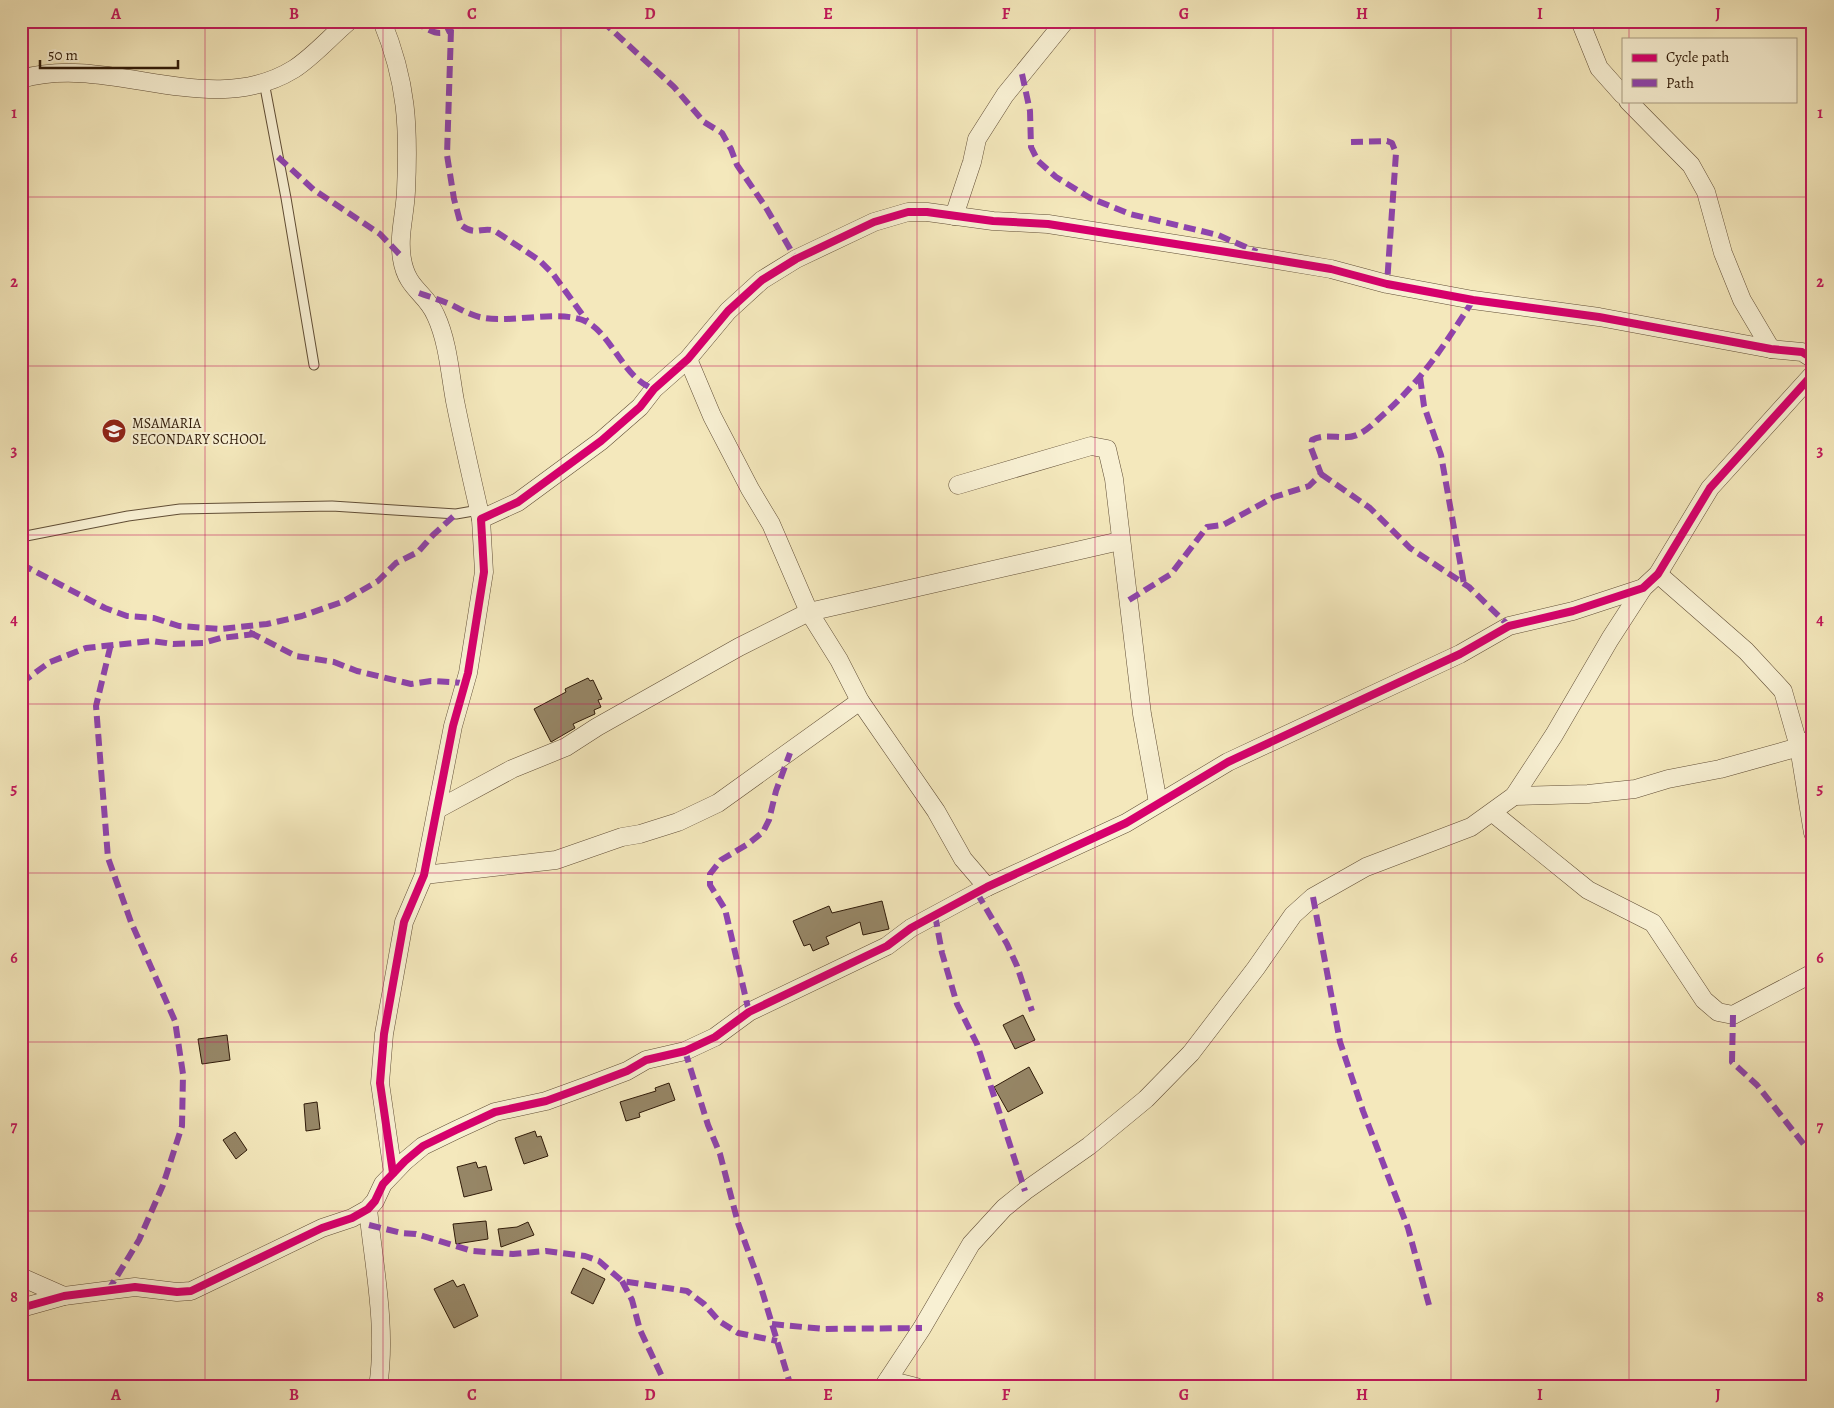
<svg xmlns="http://www.w3.org/2000/svg" width="1834" height="1408" viewBox="0 0 1834 1408" font-family="Alegreya,serif">
<style>
.building{fill:#968666;stroke:#301b09}
.lines{fill:none;stroke-linecap:round;stroke-linejoin:round}
.lane-casing{stroke:#614e36;stroke-width:11}
.street-casing{stroke:#614e36;stroke-width:19}
.lane{stroke:#f8f0d3;stroke-width:9}
.street{stroke:#f8f0d3;stroke-width:18}
.quiet{stroke:#8e44ad;stroke-width:6;stroke-dasharray:12 6;stroke-linecap:butt}
.cycleway-casing{stroke:#f8f0d3;stroke-width:11}
.cycleway{stroke:#d6006c;stroke-width:8}
.grid{fill:none;stroke:#c2185b;stroke-width:1;stroke-opacity:0.55}
.labels{text-anchor:middle;stroke-width:4;stroke-linejoin:round;paint-order:stroke}
.poi-label{font-size:14px;fill:#301b09;stroke:#f8f0d3;text-anchor:start}
.neatline{fill:none;stroke:#c2185b;stroke-width:2}
.grid-label{font-size:16px;text-anchor:middle;font-weight:bold;fill:#c2185b}
</style>
<rect width="100%" height="100%" fill="#f4e8bc"/>
<filter id="stains"><feTurbulence type="fractalNoise" baseFrequency=".004" numOctaves="4"/><feColorMatrix values="0 0 0 0 .2 0 0 0 0 .09 0 0 0 0 .02 0 0 0 .5 -.17"/></filter>
<radialGradient id="worn" r=".72"><stop offset=".6" stop-color="#630" stop-opacity="0"/><stop offset="1" stop-color="#630" stop-opacity=".3"/></radialGradient>
<g class="building">
<path d="M588,678L590,681L593,680L602,699L598,700L601,707L594,710L595,714L573,724L575,728L551,742L534,709L566,692L565,689Z"/>
<path d="M882,901L889,929L863,935L860,922L826,937L829,944L813,951L810,944L804,946L793,921L829,906L832,913Z"/>
<path d="M1023,1015L1035,1040L1015,1049L1003,1025Z"/>
<path d="M227,1035L230,1060L202,1064L198,1039Z"/>
<path d="M1029,1067L1043,1093L1008,1112L994,1087Z"/>
<path d="M669,1083L675,1100L639,1113L640,1117L626,1121L620,1102L656,1091L655,1088Z"/>
<path d="M317,1102L320,1129L306,1131L304,1104Z"/>
<path d="M535,1131L537,1137L541,1136L548,1156L524,1164L515,1138Z"/>
<path d="M235,1132L247,1150L236,1159L223,1140Z"/>
<path d="M476,1162L478,1168L486,1166L492,1190L464,1197L457,1167Z"/>
<path d="M486,1221L488,1239L456,1244L453,1224Z"/>
<path d="M528,1222L534,1235L501,1247L498,1229L517,1227Z"/>
<path d="M583,1268L605,1279L593,1304L571,1293Z"/>
<path d="M453,1280L457,1287L464,1284L478,1316L454,1328L434,1289Z"/>
</g>
<g class="lines">
<defs>
<g id="lane">
<path d="M264,82L286,198L314,365"/>
<path d="M21,537L128,516L180,509L332,506L456,514L479,510"/>
</g>
<g id="street">
<path d="M382,21C407,82 409,127 406,191C405,215 398,236 402,259C407,290 426,292 436,316C448,342 450,374 455,401C463,441 472,480 481,519"/>
<path d="M1580,21L1599,68L1623,95"/>
<path d="M21,79C110,53 210,121 294,69C314,56 331,36 349,21"/>
<path d="M1628,101L1691,165L1706,192L1723,253L1742,300L1771,349"/>
<path d="M954,216L972,162L977,139L1005,95L1065,21"/>
<path d="M688,359L712,416L750,489L771,524L809,612L839,660L860,701L936,811L963,859L987,887"/>
<path d="M958,485L1091,446L1107,449L1114,479L1142,714L1158,803"/>
<path d="M1658,574L1746,651L1783,691L1799,747L1813,833"/>
<path d="M1514,796L1588,794L1635,789L1668,779L1720,769L1799,747L1813,738"/>
<path d="M438,809L512,769L566,747L597,727L739,647L809,612L1120,541"/>
<path d="M1493,813L1588,890L1653,923L1704,1000L1718,1012L1733,1015L1813,973"/>
<path d="M424,875L556,860L622,837L640,834L678,822L718,803L860,701"/>
<path d="M393,1173L380,1083L384,1034L404,922L424,875L453,726L468,673L484,572L481,519L518,502L601,441L640,407L654,389L688,359L728,311L762,280L796,259L874,222L908,212H927L993,221L1048,224L1271,259L1331,269L1387,284L1473,300L1599,317L1771,349L1802,352L1813,359"/>
<path d="M368,1209C374,1267 387,1328 378,1387"/>
<path d="M21,1277L64,1296"/>
<path d="M21,1308L64,1296L135,1287L177,1292L191,1291L322,1228L352,1218L368,1209L375,1201L383,1184L405,1161L423,1146L456,1130L495,1112L546,1101L590,1085L627,1071L646,1060L685,1051L715,1037L749,1012L887,946L911,928L987,887L1126,823L1228,762L1460,654L1509,626L1573,611L1643,588L1658,574L1710,488L1813,374"/>
<path d="M888,1380L916,1387"/>
<path d="M883,1387L922,1328L971,1244L1004,1208L1025,1191L1089,1146L1146,1099L1191,1053L1256,968L1293,915L1313,897L1366,867L1471,827L1514,796L1554,735L1610,639L1643,588"/>
</g>
</defs>
<use href="#lane" class="lane-casing"/>
<use href="#street" class="street-casing"/>
<use href="#lane" class="lane"/>
<use href="#street" class="street"/>
<g class="quiet">
<path d="M413,21C432,31 442,42 457,21"/>
<path d="M602,21L674,87L704,122L722,133L731,149L737,165L765,206L796,259"/>
<path d="M451,30L447,155L454,199L461,225C476,237 481,226 495,231L539,260L553,274L587,321"/>
<path d="M1022,74L1030,111L1031,147L1038,161L1056,177L1090,198L1130,214L1218,235L1257,252"/>
<path d="M1351,142L1387,141L1392,143L1396,153L1387,284"/>
<path d="M278,157L314,190L380,234L402,257"/>
<path d="M419,293C430,297 441,300 452,305C462,310 472,316 484,318C513,323 563,309 587,322C612,335 624,379 654,389"/>
<path d="M1420,377L1424,406L1441,455L1464,584"/>
<path d="M1321,474L1370,508L1410,548L1469,587L1509,626"/>
<path d="M21,564L105,608L127,616L154,618L179,626L220,629L267,624L302,616L342,602L378,581L396,563L418,552L433,535L456,514"/>
<path d="M1129,600L1171,574L1207,527L1223,525L1274,497L1309,486L1321,474L1311,448L1312,440C1327,432 1343,441 1357,435C1368,430 1376,421 1384,414C1421,381 1447,342 1473,300"/>
<path d="M249,632L296,656L334,662L357,671L411,684L431,681L465,683"/>
<path d="M21,683L50,662L86,648L152,641L173,644L203,643L221,638L255,634"/>
<path d="M977,893L1007,944L1017,966L1032,1011"/>
<path d="M1313,897L1340,1042L1363,1111L1408,1228L1429,1305"/>
<path d="M935,915L942,953L957,1004L977,1044L1025,1191"/>
<path d="M749,1012L725,909L710,885V874L721,860L748,844L763,832L769,820L776,791L790,753"/>
<path d="M1733,1015L1732,1062L1757,1085L1813,1156"/>
<path d="M685,1051L708,1125L720,1154L738,1223L759,1281L791,1387"/>
<path d="M369,1225L402,1233L416,1234L472,1251L513,1254L546,1251L585,1256L599,1261L622,1281L687,1291L704,1304L719,1321L738,1333L777,1341"/>
<path d="M622,1281L632,1300L640,1330L667,1387"/>
<path d="M108,1291L139,1240L163,1185L182,1126L183,1074L175,1021L131,922L108,858L96,706L111,644"/>
<path d="M772,1324L824,1329L922,1328"/>
</g>
<defs>
<g id="cycleway">
<path d="M393,1173L380,1083L384,1034L404,922L424,875L453,726L468,673L484,572L481,519L518,502L601,441L640,407L654,389L688,359L728,311L762,280L796,259L874,222L908,212H927L993,221L1048,224L1271,259L1331,269L1387,284L1473,300L1599,317L1771,349L1802,352L1813,359"/>
<path d="M21,1308L64,1296L135,1287L177,1292L191,1291L322,1228L352,1218L368,1209L375,1201L383,1184L405,1161L423,1146L456,1130L495,1112L546,1101L590,1085L627,1071L646,1060L685,1051L715,1037L749,1012L887,946L911,928L987,887L1126,823L1228,762L1460,654L1509,626L1573,611L1643,588L1658,574L1710,488L1813,374"/>
</g>
</defs>
<use href="#cycleway" class="cycleway-casing"/>
<use href="#cycleway" class="cycleway"/>
</g>
<path class="grid" d="M205,21V1387M383,21V1387M561,21V1387M739,21V1387M917,21V1387M1095,21V1387M1273,21V1387M1451,21V1387M1629,21V39M1629,101V1387M21,197H1813M21,366H1813M21,535H1813M21,704H1813M21,873H1813M21,1042H1813M21,1211H1813"/>
<defs>
<symbol id="school-disc" viewBox="-11 -11 22 22"><circle r="9.5" fill="#8f2418" stroke="#f8f0d3"/><path d="M0-5L7-2L0 1L-7-2ZM-4 1L0 2.5L4 1V4Q0 6-4 4Z" fill="#fff"/></symbol>
</defs>
<g fill-rule="evenodd">
<use href="#school-disc" x="100" y="417" width="28" height="28"/>
</g>
<g class="labels">
<g class="poi-label">
<text x="132" y="428">MSAMARIA<tspan x="132" dy="16">SECONDARY SCHOOL</tspan></text>
</g>
</g>
<rect width="1834" height="1408" fill="none" stroke="#f4e8bc" stroke-width="55"/>
<rect x="1622" y="38" width="175" height="65" fill="#f8f0d3" stroke="#a89b82"/>
<rect x="1632" y="54" width="25" height="8" fill="#d6006c" stroke="#a89b82"/>
<text x="1666" y="62" font-size="15" fill="#301b09">Cycle path</text>
<rect x="1632" y="79" width="25" height="8" fill="#8e44ad" stroke="#a89b82"/>
<text x="1666" y="88" font-size="15" fill="#301b09">Path</text>
<path d="M40 60v8h138v-8" fill="none" stroke="#301b09" stroke-width="2.5"/>
<text x="48" y="60" font-size="15" fill="#301b09" stroke="#f8f0d3" stroke-width="4" paint-order="stroke">50 m</text>
<rect x="28" y="28" width="1778" height="1352" class="neatline"/>
<g class="grid-label">
<text x="116" y="19">A</text>
<text x="294" y="19">B</text>
<text x="472" y="19">C</text>
<text x="650" y="19">D</text>
<text x="828" y="19">E</text>
<text x="1006" y="19">F</text>
<text x="1184" y="19">G</text>
<text x="1362" y="19">H</text>
<text x="1540" y="19">I</text>
<text x="1718" y="19">J</text>
<text x="14" y="118">1</text>
<text x="1820" y="118">1</text>
<text x="14" y="287">2</text>
<text x="1820" y="287">2</text>
<text x="14" y="456">3</text>
<text x="1820" y="456">3</text>
<text x="14" y="625">4</text>
<text x="1820" y="625">4</text>
<text x="14" y="794">5</text>
<text x="1820" y="794">5</text>
<text x="14" y="963">6</text>
<text x="1820" y="963">6</text>
<text x="14" y="1132">7</text>
<text x="1820" y="1132">7</text>
<text x="14" y="1302">8</text>
<text x="1820" y="1302">8</text>
<text x="116" y="1400">A</text>
<text x="294" y="1400">B</text>
<text x="472" y="1400">C</text>
<text x="650" y="1400">D</text>
<text x="828" y="1400">E</text>
<text x="1006" y="1400">F</text>
<text x="1184" y="1400">G</text>
<text x="1362" y="1400">H</text>
<text x="1540" y="1400">I</text>
<text x="1718" y="1400">J</text>
</g>
<rect width="100%" height="100%" filter="url(#stains)"/>
<rect width="100%" height="100%" fill="url(#worn)"/>
</svg>
